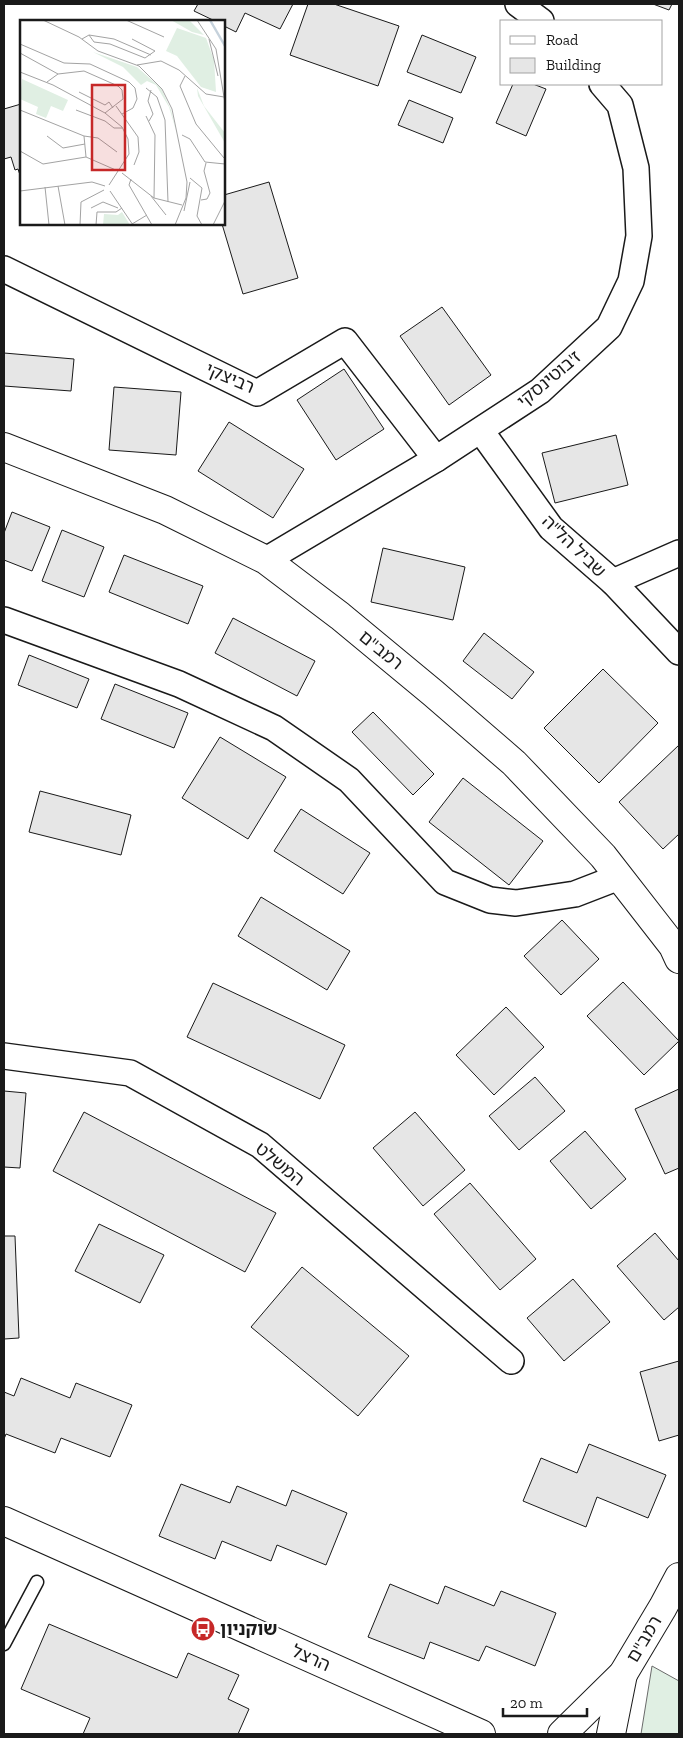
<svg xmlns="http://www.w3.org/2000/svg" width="683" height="1738" viewBox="0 0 683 1738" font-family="'Zilla Slab','Noto Sans Hebrew',serif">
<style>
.green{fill:#e0efe3;stroke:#6a6a6a}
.building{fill:#e6e6e6;stroke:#1a1a1a}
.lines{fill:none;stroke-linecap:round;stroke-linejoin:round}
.service-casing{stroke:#1a1a1a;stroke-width:15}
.minor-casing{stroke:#1a1a1a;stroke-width:28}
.tertiary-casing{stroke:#1a1a1a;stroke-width:30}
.service{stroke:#fff;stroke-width:12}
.minor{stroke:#fff;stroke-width:25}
.tertiary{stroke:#fff;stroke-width:28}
.labels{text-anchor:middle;stroke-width:4;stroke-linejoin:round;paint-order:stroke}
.street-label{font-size:18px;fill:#1a1a1a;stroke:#fff}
.poi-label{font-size:18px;font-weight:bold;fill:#1a1a1a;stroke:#fff;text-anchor:start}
.inset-river{fill:none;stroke:#c6d2dc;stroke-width:2.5}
.inset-road{fill:none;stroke:#a3a3a3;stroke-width:1}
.view{fill:#c62828;fill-opacity:0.15;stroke:#c62828;stroke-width:2.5}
.inset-edge{fill:none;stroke:#1a1a1a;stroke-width:2.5}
</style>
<rect width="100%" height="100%" fill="#fff"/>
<path class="green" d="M652,1666L679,1681V1734H641Z"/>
<g class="building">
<path d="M198,4H293L280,29L245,13L236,32L224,26V21H215L194,11Z"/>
<path d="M308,4H334L399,26L378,86L290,55Z"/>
<path d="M653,4H672L669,10Z"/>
<path d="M422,35L476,57L461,93L407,72Z"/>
<path d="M513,84H533L546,89L526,136L496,123Z"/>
<path d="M409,100L453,118L443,143L398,125Z"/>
<path d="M21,104V178L18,169L15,170L11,157L4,159V109Z"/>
<path d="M269,182L298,278L243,294L222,224H224V195Z"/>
<path d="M442,307L491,375L449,405L400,336Z"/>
<path d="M4,353L74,359L71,391L4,386Z"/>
<path d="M344,369L384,429L336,460L297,400Z"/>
<path d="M114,387L181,392L176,455L109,450Z"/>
<path d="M229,422L304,469L273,518L198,471Z"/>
<path d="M616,435L628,485L555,503L542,453Z"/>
<path d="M12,512L50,527L32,571L4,560V533Z"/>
<path d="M62,530L104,547L84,597L42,581Z"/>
<path d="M383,548L465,567L453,620L371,602Z"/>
<path d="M124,555L203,586L188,624L109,592Z"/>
<path d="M233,618L315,661L297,696L215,653Z"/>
<path d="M484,633L534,672L512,699L463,661Z"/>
<path d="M29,655L89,679L77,708L18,685Z"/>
<path d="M603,669L658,723L599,783L544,728Z"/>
<path d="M115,684L188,713L174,748L101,719Z"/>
<path d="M373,712L434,774L413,795L352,732Z"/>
<path d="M220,737L286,777L248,839L182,798Z"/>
<path d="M679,745V834L663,849L619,802Z"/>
<path d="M463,778L543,841L509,885L429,822Z"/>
<path d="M40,791L131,815L121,855L29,832Z"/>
<path d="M301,809L370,853L343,894L274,851Z"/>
<path d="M261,897L350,951L327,990L238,936Z"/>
<path d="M562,920L599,959L561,995L524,956Z"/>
<path d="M623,982L679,1041L644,1075L587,1016Z"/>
<path d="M213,983L345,1045L320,1099L187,1037Z"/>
<path d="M506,1007L544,1047L494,1095L456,1055Z"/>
<path d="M535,1077L565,1111L519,1150L489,1116Z"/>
<path d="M679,1089V1168L665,1174L635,1109Z"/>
<path d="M4,1091L26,1093L20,1168L4,1167Z"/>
<path d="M84,1112L276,1213L245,1272L53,1171Z"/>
<path d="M415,1112L465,1170L423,1206L373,1148Z"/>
<path d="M585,1131L626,1179L591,1209L550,1161Z"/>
<path d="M470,1183L536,1259L500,1290L434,1214Z"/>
<path d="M99,1224L164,1255L140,1303L75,1271Z"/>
<path d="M655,1233L679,1261V1307L664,1320L617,1266Z"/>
<path d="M4,1236H15L19,1338L4,1339Z"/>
<path d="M302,1267L409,1356L358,1416L251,1327Z"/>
<path d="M573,1279L610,1322L564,1361L527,1318Z"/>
<path d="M679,1361V1435L659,1441L640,1372Z"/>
<path d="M21,1378L70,1398L76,1383L132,1405L110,1457L61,1438L55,1453L6,1434L4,1439V1392L14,1396Z"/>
<path d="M589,1444L666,1475L648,1518L597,1497L586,1527L523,1501L541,1458L577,1473Z"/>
<path d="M181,1484L230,1503L237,1486L286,1506L292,1490L347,1513L326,1565L277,1545L271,1561L222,1541L215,1559L159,1536Z"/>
<path d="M390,1584L438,1604L445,1586L494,1606L501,1591L556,1613L535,1666L486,1646L479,1661L430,1642L424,1659L368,1637Z"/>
<path d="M49,1624L177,1678L188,1653L239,1675L228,1699L249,1709L238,1734H83L90,1718L21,1689Z"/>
</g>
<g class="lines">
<defs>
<path id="service" d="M4,1644L37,1582"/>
<g id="minor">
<path d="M518,4L541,21"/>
<path d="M4,269L257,393L345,341L436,459"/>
<path d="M481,431L551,528L613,582L679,652"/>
<path d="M266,560L436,459L540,391L609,327L631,281L639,236L636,168L620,105L602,84"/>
<path d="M613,582L679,553"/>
<path d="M4,620L179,684L274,728L349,780L445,882L490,900L516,903L575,894L619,877"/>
<path d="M4,1056L130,1073L260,1145L511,1361"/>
</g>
<g id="tertiary">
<path d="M4,447L165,510L266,560L340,616L433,693L514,763L603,856L673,946L679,959"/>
<path d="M4,1521L481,1734"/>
<path d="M562,1734L623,1674L663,1607L679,1577"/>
<path d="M611,1734L623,1674"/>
</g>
</defs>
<use href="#service" class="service-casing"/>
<use href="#minor" class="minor-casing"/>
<use href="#tertiary" class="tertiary-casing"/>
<use href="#service" class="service"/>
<use href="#minor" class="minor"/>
<use href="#tertiary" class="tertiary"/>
</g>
<defs>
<symbol id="bus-disc" viewBox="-11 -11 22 22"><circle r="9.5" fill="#c62828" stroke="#fff"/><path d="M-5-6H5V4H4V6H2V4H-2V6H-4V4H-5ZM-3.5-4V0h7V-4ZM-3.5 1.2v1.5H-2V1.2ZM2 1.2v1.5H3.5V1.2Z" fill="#fff"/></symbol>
</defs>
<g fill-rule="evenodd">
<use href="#bus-disc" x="189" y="1615" width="28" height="28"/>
</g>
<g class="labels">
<g class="street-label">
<text transform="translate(230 378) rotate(23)" y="6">רביצקי</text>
<text transform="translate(549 379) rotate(-40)" y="6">ז'בוטינסקי</text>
<text transform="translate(574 546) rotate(44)" y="6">שביל הל"ה</text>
<text transform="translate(381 650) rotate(39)" y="6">רמב"ם</text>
<text transform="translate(280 1164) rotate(39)" y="6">המשלט</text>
<text transform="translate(644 1639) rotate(-59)" y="6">רמב"ם</text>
<text transform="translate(311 1658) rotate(24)" y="6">הרצל</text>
</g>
<g class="poi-label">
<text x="220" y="1635">שוקניון</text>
</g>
</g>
<g transform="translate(20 20)">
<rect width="205" height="205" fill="#fff"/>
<path d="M151,0H169L184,15L172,12ZM157,8L186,18L194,40L196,72L181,67L157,36L146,31ZM73,32L117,47L141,68L151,90L157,114L149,87L136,65L127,61L121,65L103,47ZM2,59L48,80L43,91L31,86L26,98L16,94L18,87L0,79ZM177,68L184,86L205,113V123L178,76ZM102,192L110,205H83L84,194L98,195Z" fill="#e0efe3"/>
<path class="inset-river" d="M190,0L205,26"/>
<path class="inset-road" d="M23,0L59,17L78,31L119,46L142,69L152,89L167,162L166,178L155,205M106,0L144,17M177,0L196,29L205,83M69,15L94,19L131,35M62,19L69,15L74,22L90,24L125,38L135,31L112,19M189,19L198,56M0,24L44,43L70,44L109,62L115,68L117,79L113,88L102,94M0,33L38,54M117,45L141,41L159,50L186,74L204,77M0,52L33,65L85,93L102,107L108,119L109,134L89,165M165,56L160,66L176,104L204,138M27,62L38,54L64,51L98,66L102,70L103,79L85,93M126,68L137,77L145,100L148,182M59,72L85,85L89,82L93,88M96,86L118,117L119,132L114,145M0,90L64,116L78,118L97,132M56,90L85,101L94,108H102M126,96L135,115L134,178M129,101L133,94L128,81L131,70M162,115L170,119L185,142L205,144M27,116L43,128L65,124M64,116L66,137M0,131L23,144L66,137L98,151M102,153L134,178L162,185M170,158L182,168L177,196L182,205M111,159L109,165L132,205M38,166L45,205M25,167L29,205M0,171L72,162L85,166M90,171L113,205M131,176L146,195M181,180L187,179L190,173L184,151L186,143M71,188L83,182L98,188M164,191L170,162M112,204L127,195M60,205L61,182L84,170M76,205L77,192H96L102,188M193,205L205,181"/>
<path class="view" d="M72,65H105V150H72Z"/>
<rect width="205" height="205" class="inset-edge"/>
</g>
<rect width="683" height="1738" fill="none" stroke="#1a1a1a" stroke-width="10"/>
<rect x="500" y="20" width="162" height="65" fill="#ffffff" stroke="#a3a3a3"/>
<rect x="510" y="36" width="25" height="8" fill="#ffffff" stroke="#a3a3a3"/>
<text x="546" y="45" font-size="15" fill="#1a1a1a">Road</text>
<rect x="510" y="58" width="25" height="15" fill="#e6e6e6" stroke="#a3a3a3"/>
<text x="546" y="70" font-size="15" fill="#1a1a1a">Building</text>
<path d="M503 1708v8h84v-8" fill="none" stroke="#1a1a1a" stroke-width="2.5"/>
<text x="510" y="1708" font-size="15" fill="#1a1a1a" stroke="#ffffff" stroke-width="4" paint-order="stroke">20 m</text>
</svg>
